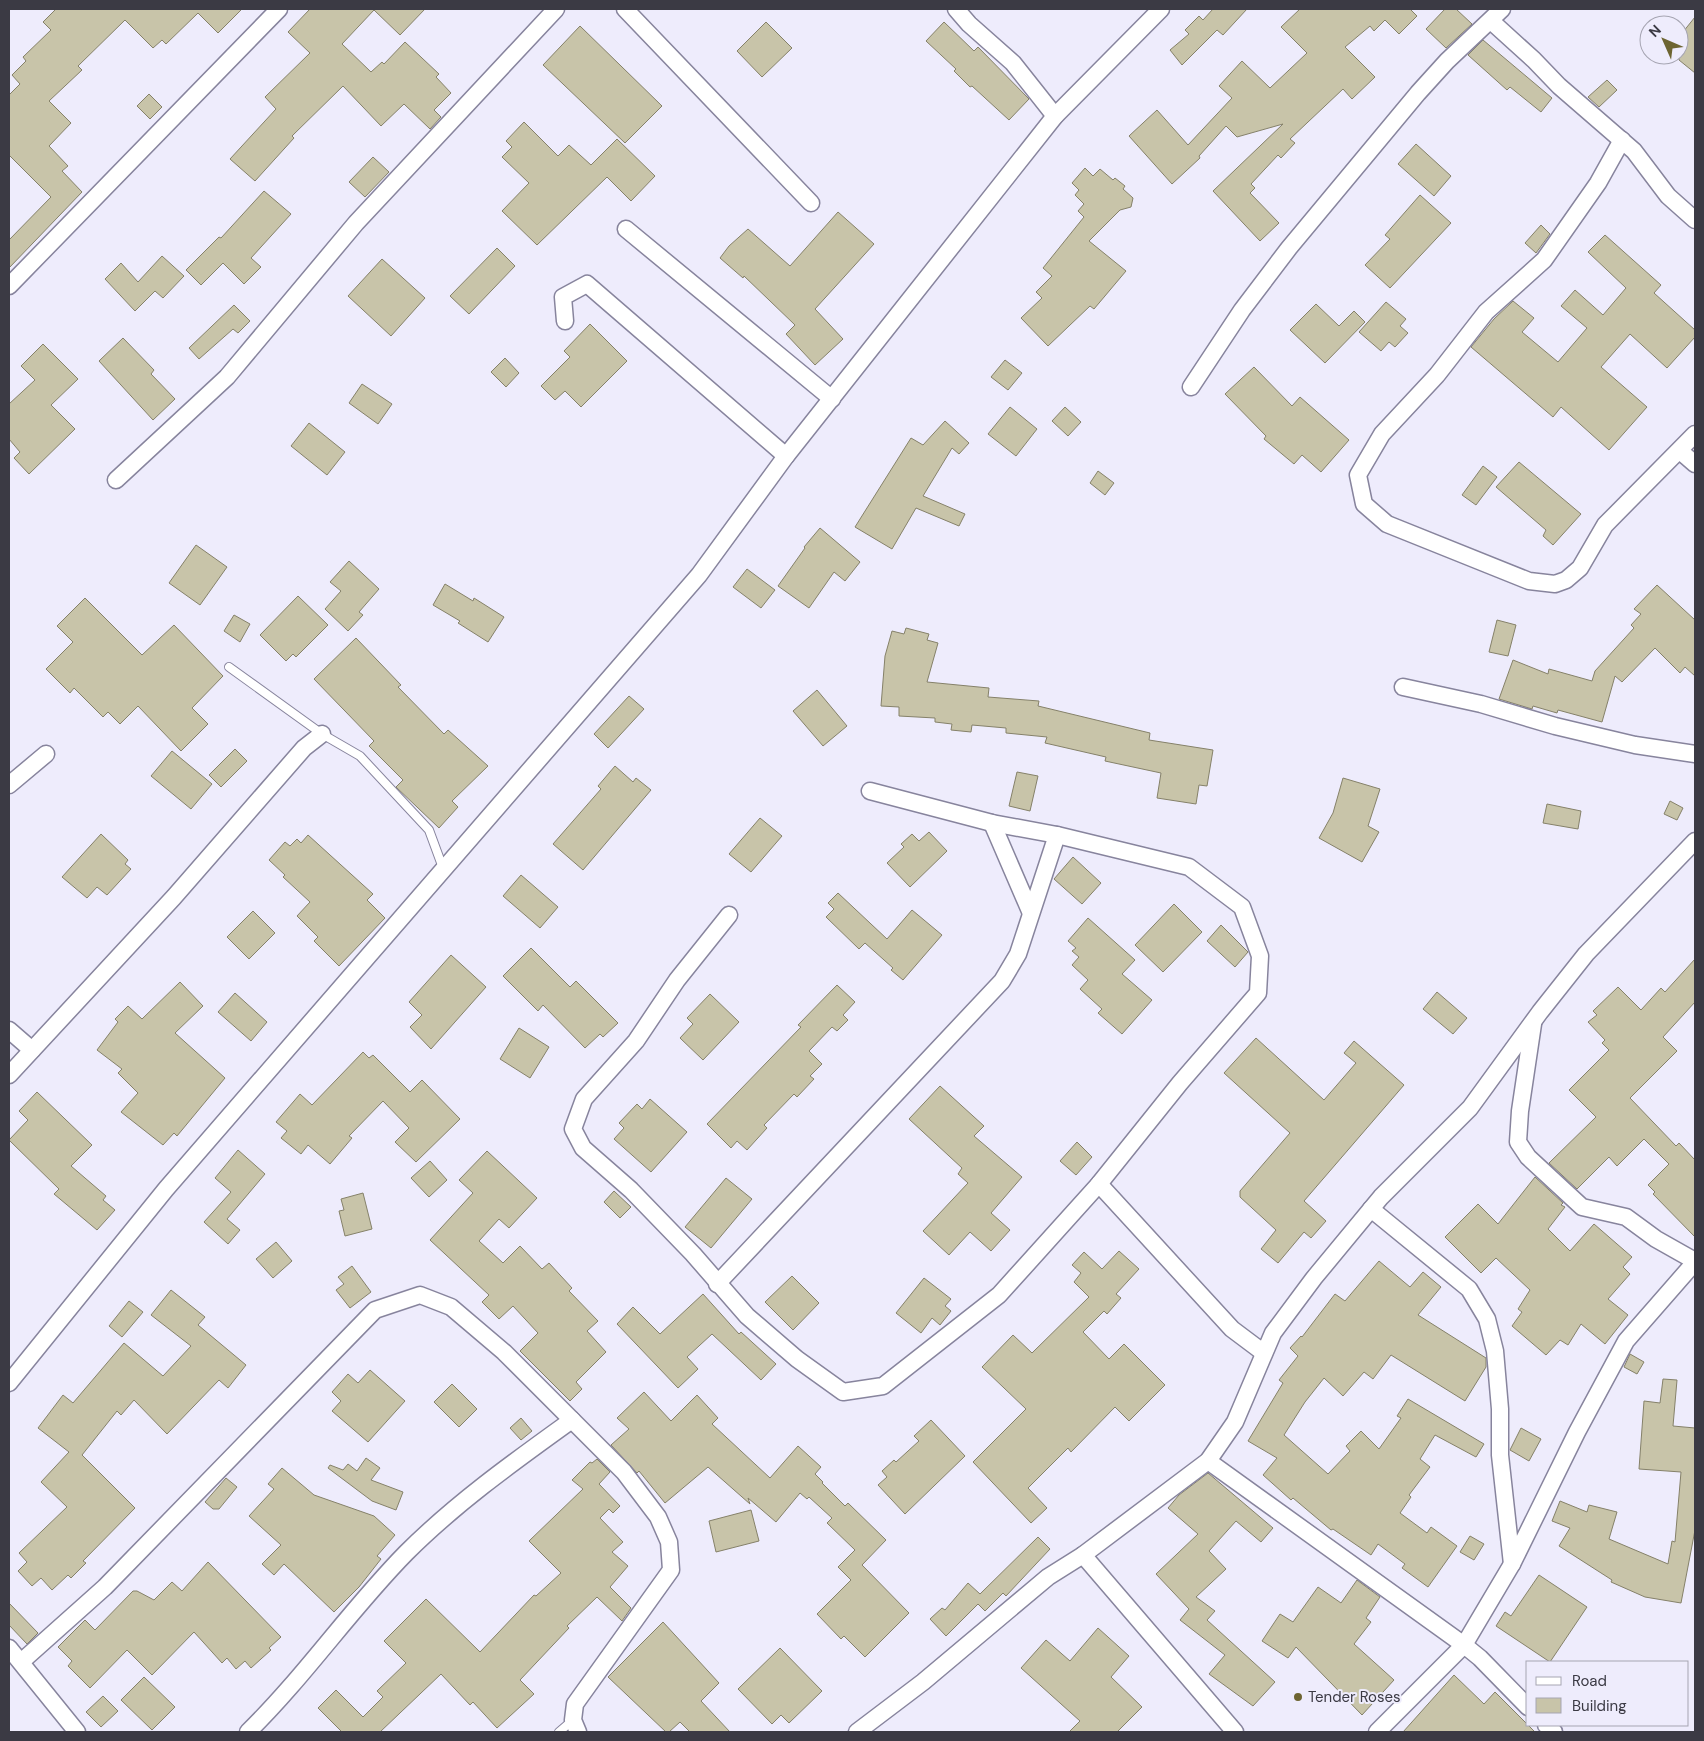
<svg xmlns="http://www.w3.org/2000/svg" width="1704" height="1741" viewBox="0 0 1704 1741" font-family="'DM Sans',sans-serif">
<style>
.building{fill:#c8c4a9;stroke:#858169}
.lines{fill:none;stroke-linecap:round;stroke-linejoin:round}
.lane-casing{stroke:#87849d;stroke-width:10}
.street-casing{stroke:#87849d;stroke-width:19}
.lane{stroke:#fff;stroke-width:8}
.street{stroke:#fff;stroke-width:16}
.poi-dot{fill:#6d6431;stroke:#eeecfc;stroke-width:2}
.labels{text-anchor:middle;stroke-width:4;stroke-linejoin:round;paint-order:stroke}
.poi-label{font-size:15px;fill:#3b3a44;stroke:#eeecfc;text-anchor:start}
</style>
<rect width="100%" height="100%" fill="#eeecfc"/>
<g class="building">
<path d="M56,9H242L218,33L198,13L166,44L162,40L153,48L125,20L78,66L82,70L49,101L71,123L49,146L68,166L62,171L82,192L9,268V240L51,197L9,155V95L20,84L12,75L26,61L23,57L51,30L43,22Z"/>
<path d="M310,9H425L400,35L374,10L342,44L371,72L382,62L384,64L405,42L439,74L436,77L451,93L434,110L441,117L430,129L404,104L381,126L343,86L292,136L294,138L255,181L230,159L276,109L265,97L310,53L288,32Z"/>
<path d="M1213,9H1247L1223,35L1217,30L1182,65L1170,50L1189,34L1185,30L1199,16L1203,20Z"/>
<path d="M1300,9H1410L1417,16L1399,34L1385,20L1374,31L1370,26L1345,47L1375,77L1352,99L1343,89L1290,139L1295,143L1281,158L1278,155L1251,184L1255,188L1250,193L1279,223L1260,241L1213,191L1283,124L1237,137L1226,126L1199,156L1200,158L1172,184L1129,136L1157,110L1188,145L1232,98L1219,86L1242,61L1270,88L1307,53L1281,27Z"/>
<path d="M1445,9H1456L1472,24L1446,48L1426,29Z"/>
<path d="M1695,17V73L1679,60V37Z"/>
<path d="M766,22L792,48L762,77L737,51Z"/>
<path d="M944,22L974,51L978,47L1029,99L1009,120L972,86L970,87L954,71L956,69L926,41Z"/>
<path d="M580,26L662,106L625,143L543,65Z"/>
<path d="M1483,40L1552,98L1541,112L1510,87L1507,90L1468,55Z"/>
<path d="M1607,80L1617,90L1599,107L1588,97Z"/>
<path d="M149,94L162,107L150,119L137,106Z"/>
<path d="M524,122L558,156L569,145L591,165L617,139L655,176L631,201L607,177L537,245L502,211L529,183L502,157L512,147L506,141Z"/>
<path d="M1416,144L1451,176L1434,196L1398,164Z"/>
<path d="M373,157L389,172L365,197L349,182Z"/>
<path d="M1085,168L1093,176L1100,169L1113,180L1115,178L1125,186L1123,189L1133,198L1131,207L1120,210L1089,241L1126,271L1094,309L1090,306L1048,346L1021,318L1042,298L1036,292L1052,276L1043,268L1084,217L1078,211L1084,204L1075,195L1079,190L1072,183Z"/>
<path d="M264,191L291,214L251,258L261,267L244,284L223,263L201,285L186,270L219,237L221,238Z"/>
<path d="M1420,195L1451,223L1390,288L1365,265L1390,239L1385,235Z"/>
<path d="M838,212L874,244L815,309L843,339L815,365L786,334L795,325L744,276L743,278L720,258L729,246L748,229L790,266Z"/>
<path d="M1541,225L1550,234L1536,253L1525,243Z"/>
<path d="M1605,235L1661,285L1654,293L1695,330V337L1667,368L1630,334L1601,367L1647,407L1609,450L1561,407L1553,417L1471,347L1494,319L1513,301L1534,318L1522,332L1558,362L1587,328L1561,306L1575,290L1603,315L1626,288L1588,252Z"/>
<path d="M497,248L515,266L469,314L450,296Z"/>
<path d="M162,256L184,276L163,298L155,291L135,311L105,279L121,263L138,282Z"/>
<path d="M382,259L425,298L391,336L348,296Z"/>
<path d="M1386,302L1406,319L1400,326L1408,333L1395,347L1389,342L1381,351L1359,332Z"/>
<path d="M1316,304L1339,326L1354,311L1365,322L1325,363L1290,330Z"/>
<path d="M234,305L250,321L238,333L233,329L199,359L189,348Z"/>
<path d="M590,324L627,361L581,407L565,391L555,400L541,386L570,357L564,351Z"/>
<path d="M123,338L154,370L151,374L175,399L153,420L99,361Z"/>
<path d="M43,344L78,379L51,405L75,429L29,474L14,458L20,452L9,439V404L35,380L21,366Z"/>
<path d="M505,358L519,373L506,387L491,372Z"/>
<path d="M1005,360L1022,373L1008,390L991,377Z"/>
<path d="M1254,367L1292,406L1300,397L1349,440L1321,472L1302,455L1294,464L1264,439L1266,436L1225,394Z"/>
<path d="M362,384L392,404L378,424L349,403Z"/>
<path d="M1010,407L1037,429L1016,456L988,434Z"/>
<path d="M1065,407L1081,422L1068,436L1052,421Z"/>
<path d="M945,421L969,443L959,454L952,448L923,496L965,514L959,526L916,508L892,549L855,527L911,438L923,445Z"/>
<path d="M309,423L345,452L327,475L291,446Z"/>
<path d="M1519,462L1581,514L1553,545L1543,536L1546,530L1496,487Z"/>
<path d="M1483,466L1497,477L1476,505L1462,495Z"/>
<path d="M1098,471L1114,483L1105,495L1090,483Z"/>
<path d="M820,528L860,562L845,581L834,572L809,608L778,586L805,548L804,547Z"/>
<path d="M196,545L227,567L200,605L169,583Z"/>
<path d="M349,561L379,589L359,612L363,615L348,631L325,609L341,591L330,582Z"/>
<path d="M747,569L775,590L761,608L733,587Z"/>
<path d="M445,584L473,601L474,598L504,617L488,642L458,623L460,621L433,605Z"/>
<path d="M1657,585L1695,620V676L1685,667L1680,673L1655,648L1622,682L1615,676L1602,722L1558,710L1557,713L1533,706L1532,709L1499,699L1513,660L1548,674L1549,669L1592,681L1595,671L1634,628L1631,625L1641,614L1634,609Z"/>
<path d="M298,596L328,625L296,657L293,654L286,661L260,635Z"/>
<path d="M85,598L142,655L174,625L223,676L192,708L208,724L181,751L138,706L120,724L108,712L103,717L74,688L70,693L46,669L73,642L57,626Z"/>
<path d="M234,615L250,624L240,642L224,631Z"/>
<path d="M1497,620L1516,625L1508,656L1489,652Z"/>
<path d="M906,628L929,634L927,640L938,643L927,682L989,688L988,697L1039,701L1038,706L1150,733L1149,740L1213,750L1207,786L1199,785L1196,804L1157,798L1161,773L1105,761L1106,757L1045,743L1047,737L1006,733V728L972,725L971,732L951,730L952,724L935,722V718L899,716V707L881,706L885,656L892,631L904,634Z"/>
<path d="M356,638L401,685L398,687L444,734L448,730L488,766L452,801L458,807L439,828L396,787L403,780L369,746L374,741L314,679Z"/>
<path d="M817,690L847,726L823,746L793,711Z"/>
<path d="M629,696L644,709L608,748L594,734Z"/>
<path d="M235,749L247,761L221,787L209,775Z"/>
<path d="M172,751L212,784L191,809L151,776Z"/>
<path d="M615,766L633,782L636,778L651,790L583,870L553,844L601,789L598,786Z"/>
<path d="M1017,772L1038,776L1030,811L1009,806Z"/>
<path d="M1343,778L1380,789L1368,826L1379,832L1362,862L1319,838L1333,813Z"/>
<path d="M1670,801L1683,808L1677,820L1664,814Z"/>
<path d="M1547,804L1581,811L1578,829L1543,823Z"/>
<path d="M760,818L782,836L751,872L729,854Z"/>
<path d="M929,832L947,851L910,887L887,863L904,847L901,844L912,834L919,841Z"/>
<path d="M101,834L128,860L125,864L131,869L107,895L97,887L87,898L62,877Z"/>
<path d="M308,835L373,894L367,900L385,918L339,966L314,941L318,937L297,916L310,902L283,877L285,875L269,860L285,842L290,846L297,839L301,843Z"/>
<path d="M1073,857L1101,883L1082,904L1054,879Z"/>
<path d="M521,875L558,907L540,928L503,896Z"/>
<path d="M838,893L887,939L912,910L942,935L903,980L891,970L893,968L865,943L859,949L826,917L834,909L828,903Z"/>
<path d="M1174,904L1202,932L1163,972L1135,945Z"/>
<path d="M253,911L275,933L249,959L227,937Z"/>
<path d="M1088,918L1135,960L1122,974L1152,1000L1122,1034L1098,1013L1102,1009L1080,989L1088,980L1072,965L1079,957L1072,951L1076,948L1068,941Z"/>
<path d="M1221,925L1248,952L1235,967L1207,941Z"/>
<path d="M531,948L570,987L576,981L618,1023L603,1037L600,1034L585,1048L543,1005L538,1011L503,976Z"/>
<path d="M451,955L486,987L431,1049L410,1027L422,1015L409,1002Z"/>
<path d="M1695,959V1002L1663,1037L1677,1051L1630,1098L1676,1146L1679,1143L1695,1160V1237L1653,1194L1655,1192L1648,1185L1669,1164L1644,1139L1617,1166L1609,1157L1577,1189L1549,1163L1596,1117L1569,1090L1609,1050L1602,1043L1605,1040L1588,1022L1597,1015L1593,1011L1618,987L1641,1010L1661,988L1665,992Z"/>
<path d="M180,982L203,1006L175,1033L225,1078L177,1136L174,1133L163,1145L121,1112L138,1093L118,1073L122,1069L97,1050L118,1022L115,1019L128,1006L142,1019Z"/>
<path d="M837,985L855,1002L843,1015L848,1020L837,1031L832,1027L809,1051L822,1064L810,1076L814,1079L797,1097L794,1094L764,1125L767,1128L747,1150L737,1141L731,1148L707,1124L801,1027L798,1025Z"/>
<path d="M1437,992L1467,1018L1453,1034L1423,1009Z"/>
<path d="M235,993L267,1022L251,1041L218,1012Z"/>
<path d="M710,994L739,1022L703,1060L680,1038L693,1024L687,1018Z"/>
<path d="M519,1028L549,1047L530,1078L500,1059Z"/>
<path d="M1256,1038L1324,1100L1356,1063L1344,1053L1354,1041L1404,1085L1304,1201L1326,1221L1311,1238L1304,1232L1278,1263L1261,1249L1276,1230L1240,1197V1191L1290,1133L1224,1073Z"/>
<path d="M363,1052L369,1058L373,1055L410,1092L422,1080L460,1119L416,1162L395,1142L409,1128L383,1101L349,1136L352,1138L330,1164L308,1145L301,1154L281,1138L287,1131L276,1122L300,1094L312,1105Z"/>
<path d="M940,1086L984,1126L974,1136L1022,1177L991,1213L1010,1230L991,1251L970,1232L949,1255L923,1231L968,1183L958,1174L962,1168L909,1119Z"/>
<path d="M37,1092L92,1145L71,1166L106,1196L103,1200L115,1210L97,1230L54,1194L59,1189L9,1140L28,1120L19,1111Z"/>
<path d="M650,1099L687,1132L651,1172L614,1139L624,1128L619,1123L637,1104L642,1109Z"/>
<path d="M1077,1142L1092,1157L1076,1175L1060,1161Z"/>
<path d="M238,1150L265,1174L227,1219L240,1230L228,1244L204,1222L231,1192L215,1178Z"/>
<path d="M487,1151L537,1198L509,1228L499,1219L479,1241L503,1263L520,1246L542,1269L549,1263L572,1288L569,1291L598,1321L587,1331L606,1352L576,1382L582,1389L570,1401L520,1351L538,1333L513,1306L499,1319L482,1302L489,1295L430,1240L473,1193L459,1180Z"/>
<path d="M430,1161L447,1180L429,1197L411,1178Z"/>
<path d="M1535,1177L1563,1203L1561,1205L1565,1207L1548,1229L1570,1251L1594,1224L1632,1257L1623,1267L1630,1274L1608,1299L1628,1315L1605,1344L1581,1324L1568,1345L1560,1340L1546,1355L1512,1326L1522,1312L1518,1309L1530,1290L1496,1258L1481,1273L1445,1237L1478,1204L1498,1224Z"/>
<path d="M726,1178L752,1199L711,1248L685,1227Z"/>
<path d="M614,1191L631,1207L620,1218L604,1202Z"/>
<path d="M363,1193L372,1229L345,1236L339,1211L344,1210L341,1199Z"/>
<path d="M276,1242L292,1261L273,1278L256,1259Z"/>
<path d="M1119,1251L1139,1269L1116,1294L1121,1298L1107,1314L1104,1311L1083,1332L1109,1359L1124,1344L1165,1385L1129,1421L1115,1407L1071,1452L1068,1448L1028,1488L1047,1508L1031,1523L973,1462L1026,1409L982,1367L1013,1335L1032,1353L1089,1297L1074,1282L1081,1273L1072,1265L1084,1252L1102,1269Z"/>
<path d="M1379,1261L1410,1287L1423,1272L1441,1287L1418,1315L1486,1358V1367L1465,1401L1391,1355L1373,1379L1364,1372L1343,1396L1324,1378L1305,1402L1284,1435L1328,1474L1350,1451L1346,1446L1361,1431L1379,1449L1401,1418L1397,1416L1408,1399L1484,1444L1476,1457L1435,1435L1420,1459L1430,1467L1409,1495L1411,1497L1400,1513L1427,1533L1431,1527L1457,1546L1428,1587L1402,1568L1405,1564L1378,1544L1371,1555L1333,1529L1331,1530L1293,1498L1291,1500L1263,1475L1277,1458L1248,1441L1283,1383L1279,1380L1298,1356L1290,1348L1301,1336L1302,1337L1335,1294L1345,1301Z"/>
<path d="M352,1266L371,1292L350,1308L336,1290L344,1284L338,1277Z"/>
<path d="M792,1276L819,1303L793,1330L765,1302Z"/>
<path d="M924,1278L951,1299L945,1306L951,1311L940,1325L932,1318L921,1333L896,1313Z"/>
<path d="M171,1290L205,1317L198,1325L246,1365L228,1388L219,1380L167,1434L134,1400L121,1415L117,1411L82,1455L135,1508L83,1561L86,1563L71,1578L68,1575L52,1590L41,1578L32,1586L18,1571L27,1562L19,1553L67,1507L41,1482L69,1452L38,1428L63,1395L73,1403L124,1343L163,1376L191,1346L151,1315Z"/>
<path d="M703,1294L739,1334L741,1332L776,1364L761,1380L712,1334L687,1357L698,1369L678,1388L617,1324L633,1307L660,1334Z"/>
<path d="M129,1301L143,1312L122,1337L109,1326Z"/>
<path d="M1630,1354L1644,1362L1637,1374L1624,1367Z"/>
<path d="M370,1370L405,1401L368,1442L332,1411L341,1401L332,1392L348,1374L358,1383Z"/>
<path d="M1663,1379L1677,1380L1673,1426L1695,1428V1530L1681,1603L1645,1597L1611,1582L1612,1580L1559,1546L1570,1528L1552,1521L1560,1501L1587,1512L1589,1505L1617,1512L1609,1539L1668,1564L1672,1541L1675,1542L1681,1472L1639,1469L1644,1401L1660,1403Z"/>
<path d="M452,1384L477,1409L459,1427L434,1402Z"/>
<path d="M644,1392L671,1421L697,1395L718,1418L712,1424L770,1478L798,1446L821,1467L815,1474L823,1482L822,1483L845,1506L848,1503L886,1540L862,1565L909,1613L865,1657L844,1636L841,1639L817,1614L851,1580L838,1567L855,1550L827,1523L832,1518L809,1497L807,1499L800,1493L776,1522L748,1498L750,1504L708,1467L665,1503L639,1471L637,1473L611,1445L629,1429L617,1418Z"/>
<path d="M521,1418L532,1431L521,1440L510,1428Z"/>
<path d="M931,1420L965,1456L905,1514L878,1485L887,1477L882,1471L894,1460L896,1462L919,1441L914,1436Z"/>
<path d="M1521,1428L1541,1439L1529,1461L1510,1450Z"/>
<path d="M366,1458L380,1468L371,1480L403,1492L396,1510L372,1501L328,1468L330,1465L343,1470L348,1464L357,1471Z"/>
<path d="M597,1459L610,1472L599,1484L620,1506L613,1513L609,1509L600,1518L623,1542L612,1552L628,1566L610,1587L631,1608L622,1621L597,1597L567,1626L569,1628L520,1680L534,1694L497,1728L473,1702L470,1705L441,1674L380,1732H342L318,1708L336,1690L363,1717L383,1697L377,1691L406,1663L384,1641L426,1599L480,1652L534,1595L536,1596L561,1573L529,1541L583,1489L572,1480L590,1462L592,1463Z"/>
<path d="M282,1468L314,1495L374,1516L395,1535L377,1556L381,1559L359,1587L334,1612L284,1564L274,1575L262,1564L281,1545L249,1516L274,1489L268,1484Z"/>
<path d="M1208,1473L1273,1528L1261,1542L1236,1521L1209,1551L1226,1569L1196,1597L1215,1611L1207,1620L1275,1682L1253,1706L1209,1674L1225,1655L1180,1620L1189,1609L1156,1574L1198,1534L1168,1508L1179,1495Z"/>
<path d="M226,1478L237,1487L219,1509H213L205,1502Z"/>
<path d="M751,1510L759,1541L716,1552L709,1521Z"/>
<path d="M1470,1536L1484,1544L1474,1560L1460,1552Z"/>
<path d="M1038,1537L1050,1549L1006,1596L1003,1593L985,1611L978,1604L946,1636L930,1619L942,1608L945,1610L968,1583L980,1594Z"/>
<path d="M208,1562L281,1637L269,1648L271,1650L251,1668L245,1661L236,1669L227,1658L222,1663L194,1632L152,1675L127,1650L90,1688L68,1666L72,1661L58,1647L85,1620L95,1630L133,1591H137L154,1600L172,1582L182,1591Z"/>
<path d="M1539,1575L1587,1607L1550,1662L1496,1626L1505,1612L1511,1616Z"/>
<path d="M1357,1580L1380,1597L1366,1618L1371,1622L1354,1644L1394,1680L1362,1715L1296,1647L1288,1658L1262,1641L1280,1614L1293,1622L1318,1587L1341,1603Z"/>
<path d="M9,1603L38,1633L27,1644L9,1625Z"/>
<path d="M663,1622L719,1683L701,1701L730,1732H690L680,1722L669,1732H666L608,1677Z"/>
<path d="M1098,1628L1129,1656L1111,1677L1142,1707L1117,1732H1069L1080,1721L1021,1668L1046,1640L1070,1661Z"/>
<path d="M780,1648L822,1691L789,1723L781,1715L772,1724L738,1689Z"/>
<path d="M1454,1675L1484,1704L1495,1692L1535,1732H1403Z"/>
<path d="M144,1677L175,1707L152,1730L121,1700Z"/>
<path d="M103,1696L118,1711L101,1727L86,1712Z"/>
</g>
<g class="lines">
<defs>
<g id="lane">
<path d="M229,667L322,734L360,756L429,830L443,868"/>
<path d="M559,1732L573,1720"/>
</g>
<g id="street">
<path d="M625,9L811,203"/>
<path d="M956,9L969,24L1013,63L1055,116"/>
<path d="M1491,21L1534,60L1559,86L1634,151L1668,196L1695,220"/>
<path d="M1622,140L1598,183L1544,260L1486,312L1437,375L1382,434L1358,475L1364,504L1387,524L1529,581L1555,584L1566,580L1580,568L1605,525L1695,434"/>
<path d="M626,229L832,399"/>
<path d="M9,286L279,9"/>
<path d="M565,321L563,297L587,284L786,456"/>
<path d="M1191,387L1242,310L1289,248L1418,93L1447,61L1502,9"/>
<path d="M1680,451L1695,464"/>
<path d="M116,480L227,377L356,223L556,9"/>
<path d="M1403,687L1481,704L1555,726L1635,745L1695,754"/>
<path d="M9,785L46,754"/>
<path d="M992,823L1030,911"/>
<path d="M729,915L677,980L636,1041L584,1099L573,1129L583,1148L631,1190L693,1254L747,1316L797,1359L843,1392L883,1386L999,1295L1099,1184L1180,1083L1258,993L1260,956L1242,907L1189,867L1057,835L992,823L870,791"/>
<path d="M1533,1024L1520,1111L1518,1142L1528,1157L1582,1207L1626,1217L1656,1239L1695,1261"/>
<path d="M9,1030L32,1050"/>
<path d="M9,1075L174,897L304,748L322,734"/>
<path d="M1099,1184L1232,1329L1264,1353"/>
<path d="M1371,1209L1469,1289L1487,1319L1495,1351L1500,1409V1455L1512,1564"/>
<path d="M717,1284L1002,981L1018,954L1057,835"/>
<path d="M9,1383L166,1189L699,575L786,456L1055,116L1161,9"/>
<path d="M1208,1461L1464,1645L1480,1658L1528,1707"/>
<path d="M1083,1555L1235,1732"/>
<path d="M9,1648L77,1732"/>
<path d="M21,1662L105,1587L375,1310L420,1295L451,1307L504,1352L624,1472L658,1517L669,1542L671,1570L575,1704L573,1720L578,1732"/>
<path d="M1546,1725L1554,1732"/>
<path d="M248,1732C305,1676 350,1610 406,1553C456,1503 515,1461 572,1420"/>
<path d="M857,1732L923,1682L1048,1577L1083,1555L1208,1461L1235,1422L1273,1333L1314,1278L1381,1197L1470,1108L1540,1012L1586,954L1695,841"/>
<path d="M1377,1732L1464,1645L1512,1564L1577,1432L1626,1341L1695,1262"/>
</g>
</defs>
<use href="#lane" class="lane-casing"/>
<use href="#street" class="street-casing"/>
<use href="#lane" class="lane"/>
<use href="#street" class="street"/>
</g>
<circle class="poi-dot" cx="1298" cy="1697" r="5"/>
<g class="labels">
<g class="poi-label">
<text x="1308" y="1702">Tender Roses</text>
</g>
</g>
<rect width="1704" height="1741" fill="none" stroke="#3b3a44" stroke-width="20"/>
<rect x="1526" y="1661" width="162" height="65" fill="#eeecfc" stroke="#a6a5b2"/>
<rect x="1536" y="1677" width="25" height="8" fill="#ffffff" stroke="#a6a5b2"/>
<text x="1572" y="1686" font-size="15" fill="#3b3a44">Road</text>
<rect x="1536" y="1698" width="25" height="15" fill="#c8c4a9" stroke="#a6a5b2"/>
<text x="1572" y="1711" font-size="15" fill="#3b3a44">Building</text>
<g transform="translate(1664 40) rotate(315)"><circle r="24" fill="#eeecfc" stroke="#a6a5b2"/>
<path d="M0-4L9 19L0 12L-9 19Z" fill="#6d6431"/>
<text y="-8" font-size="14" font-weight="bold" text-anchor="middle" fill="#3b3a44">N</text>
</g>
</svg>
